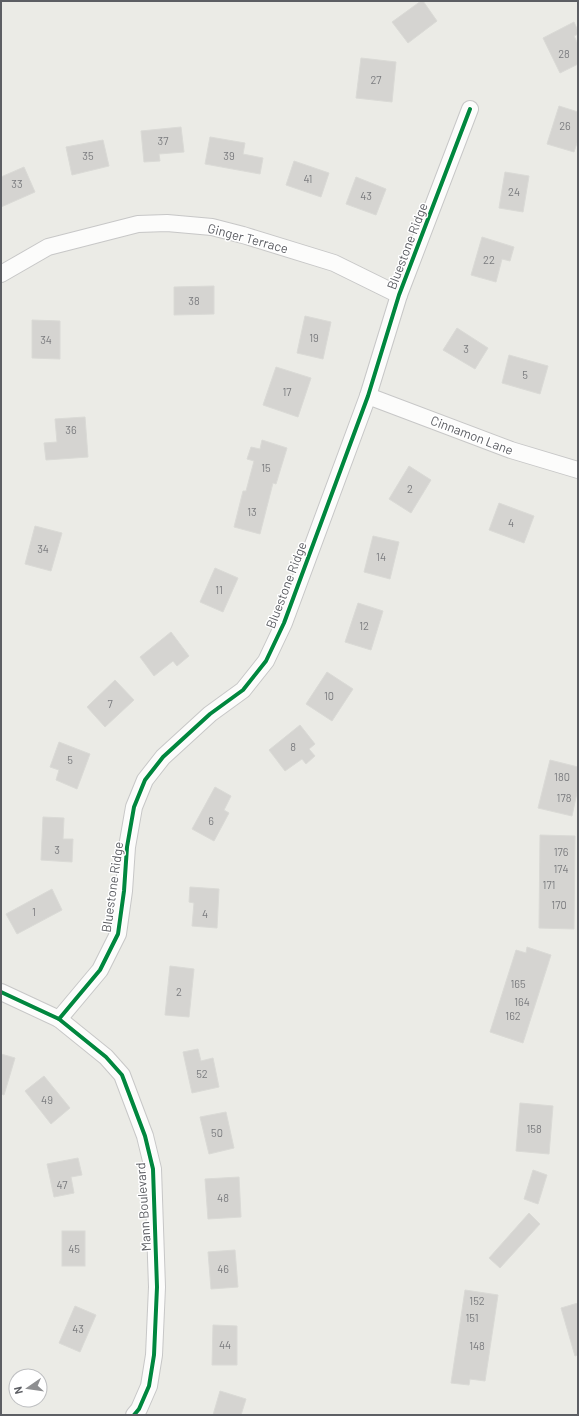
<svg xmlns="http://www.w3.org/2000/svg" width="579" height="1416" viewBox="0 0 579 1416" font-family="Barlow,sans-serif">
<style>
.building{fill:#d5d4d1;stroke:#dadad6}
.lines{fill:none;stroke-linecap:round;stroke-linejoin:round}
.street-casing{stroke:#c7c7c7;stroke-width:18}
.street{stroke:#fcfcfb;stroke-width:16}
.cycleway-casing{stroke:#fff;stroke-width:6}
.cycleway{stroke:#00873e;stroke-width:4}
.labels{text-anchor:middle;stroke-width:3;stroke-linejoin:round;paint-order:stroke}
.number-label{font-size:11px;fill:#7b7c7f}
.street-label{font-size:13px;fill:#5c5e63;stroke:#fff}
</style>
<rect width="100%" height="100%" fill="#ebebe6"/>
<g class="building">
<path d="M421,1H423L437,21L408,43L392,22Z"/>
<path d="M574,22L578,31V34L574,36L578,44V64L560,73L543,38Z"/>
<path d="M361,58L396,62L392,102L356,98Z"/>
<path d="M559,106L578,112V140L574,152L547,144Z"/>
<path d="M181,127L184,152L159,154L160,161L144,162L141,131Z"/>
<path d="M210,137L245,143L243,154L263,158L260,174L205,164Z"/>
<path d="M103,140L109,166L72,175L66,147Z"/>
<path d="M294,161L329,173L321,197L286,185Z"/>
<path d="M24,167L35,192L1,207V177Z"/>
<path d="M505,172L529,176L523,212L499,208Z"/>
<path d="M356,177L386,189L376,215L346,204Z"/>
<path d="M482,237L514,247L510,261L502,259L496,282L471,275Z"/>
<path d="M214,286V314L174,315V287Z"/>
<path d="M305,316L331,322L323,359L297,353Z"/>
<path d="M32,320L60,321V359L32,358Z"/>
<path d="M457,328L488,348L475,369L443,350Z"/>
<path d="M509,355L548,366L540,394L502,383Z"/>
<path d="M276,367L311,378L298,417L263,405Z"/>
<path d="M85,417L88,457L46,460L44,443L57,442L55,419Z"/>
<path d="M262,440L287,448L276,484L273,483L260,534L234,527L243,491H246L254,461L247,459L251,447L260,449Z"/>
<path d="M409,466L431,480L411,513L389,499Z"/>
<path d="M499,503L534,516L524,543L489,530Z"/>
<path d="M35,526L62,533L51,571L25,564Z"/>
<path d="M373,536L399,542L390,579L364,572Z"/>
<path d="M215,568L238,578L223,612L200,602Z"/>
<path d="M358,603L383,611L371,650L345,642Z"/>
<path d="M171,632L189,656L177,666L173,661L154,676L140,657Z"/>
<path d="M327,672L353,689L332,721L306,704Z"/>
<path d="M115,680L134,700L105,727L87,707Z"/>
<path d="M300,725L315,744L309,749L315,756L306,764L302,759L285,771L269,750Z"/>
<path d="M59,742L90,754L77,789L56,780L59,770L50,767Z"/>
<path d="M550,760L578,767V788L572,816L538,808Z"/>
<path d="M215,787L231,796L224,810L229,813L214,841L192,829Z"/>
<path d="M43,817L64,818L63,839H73L72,862L41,860Z"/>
<path d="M540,835L575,836L574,929L539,928Z"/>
<path d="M190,887L219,889L217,928L192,926L194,903L189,902Z"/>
<path d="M52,889L62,910L17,934L6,914Z"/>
<path d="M527,947L551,955L523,1043L490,1032L516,950L526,953Z"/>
<path d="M170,966L194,969L189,1017L165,1015Z"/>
<path d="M198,1049L201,1061L213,1058L219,1087L192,1093L183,1052Z"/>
<path d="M1,1054L15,1058L4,1095L1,1094Z"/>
<path d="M44,1076L70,1108L51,1124L25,1091Z"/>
<path d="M520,1103L553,1106L549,1154L516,1151Z"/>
<path d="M226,1112L234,1148L209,1154L200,1117Z"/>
<path d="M78,1158L82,1175L71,1177L74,1193L54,1197L47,1164Z"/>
<path d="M533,1170L547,1175L538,1204L524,1199Z"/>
<path d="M239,1177L241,1217L208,1219L205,1179Z"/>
<path d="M529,1213L540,1224L500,1268L489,1258Z"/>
<rect x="62" y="1231" width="23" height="35"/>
<path d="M235,1250L238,1287L211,1289L208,1252Z"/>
<path d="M465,1290L498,1295L485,1381L470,1379L469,1385L451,1383Z"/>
<path d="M578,1303V1355L575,1356L561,1308Z"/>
<path d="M75,1306L96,1315L80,1352L59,1343Z"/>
<path d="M213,1325L237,1326V1365H212Z"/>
<path d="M220,1391L246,1399L241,1415H213Z"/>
</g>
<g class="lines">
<defs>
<g id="street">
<path d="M1,274L48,247L138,224L167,223L212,227L243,235L334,263L399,295"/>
<path d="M368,396L511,450L578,470"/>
<path d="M1,992L59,1019L106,1057L122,1075L145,1136L153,1169L157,1287L154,1355L149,1386L139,1409L134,1415"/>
<path d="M59,1019L100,970L118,934L124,891L127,847L134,807L145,780L163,757L210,714L243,690L266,661L284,623L368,396L399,295L470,109"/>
</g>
</defs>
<use href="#street" class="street-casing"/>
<use href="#street" class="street"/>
<defs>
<g id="cycleway">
<path d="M1,992L59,1019L106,1057L122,1075L145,1136L153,1169L157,1287L154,1355L149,1386L139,1409L134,1415"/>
<path d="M59,1019L100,970L118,934L124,891L127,847L134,807L145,780L163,757L210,714L243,690L266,661L284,623L368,396L399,295L470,109"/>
</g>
</defs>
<use href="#cycleway" class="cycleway-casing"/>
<use href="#cycleway" class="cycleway"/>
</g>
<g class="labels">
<g class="number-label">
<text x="564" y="58">28</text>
<text x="376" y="84">27</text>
<text x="565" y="130">26</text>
<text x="163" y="145">37</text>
<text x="88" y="160">35</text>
<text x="229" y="160">39</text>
<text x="308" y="183">41</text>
<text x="17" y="188">33</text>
<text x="514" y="196">24</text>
<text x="366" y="200">43</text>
<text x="489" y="264">22</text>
<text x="194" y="305">38</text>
<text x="314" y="342">19</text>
<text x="46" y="344">34</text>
<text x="466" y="353">3</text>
<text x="525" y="379">5</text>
<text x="287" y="396">17</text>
<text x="71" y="434">36</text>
<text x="266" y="472">15</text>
<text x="410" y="493">2</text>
<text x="252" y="516">13</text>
<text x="511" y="527">4</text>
<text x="43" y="553">34</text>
<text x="381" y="561">14</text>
<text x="219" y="594">11</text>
<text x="364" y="630">12</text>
<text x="329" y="700">10</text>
<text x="110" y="708">7</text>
<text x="293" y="751">8</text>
<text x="70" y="764">5</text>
<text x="562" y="781">180</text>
<text x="564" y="802">178</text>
<text x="211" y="825">6</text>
<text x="57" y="854">3</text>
<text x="561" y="856">176</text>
<text x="561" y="873">174</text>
<text x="549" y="889">171</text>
<text x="559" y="909">170</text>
<text x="34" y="916">1</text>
<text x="205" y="918">4</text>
<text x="518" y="988">165</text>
<text x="179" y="996">2</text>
<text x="522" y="1006">164</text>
<text x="513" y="1020">162</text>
<text x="202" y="1078">52</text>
<text x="47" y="1104">49</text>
<text x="534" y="1133">158</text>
<text x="217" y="1137">50</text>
<text x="62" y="1189">47</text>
<text x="223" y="1202">48</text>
<text x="74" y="1253">45</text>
<text x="223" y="1273">46</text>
<text x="477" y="1305">152</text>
<text x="472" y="1322">151</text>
<text x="78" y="1333">43</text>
<text x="225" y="1349">44</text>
<text x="477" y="1350">148</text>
</g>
<g class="street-label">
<text transform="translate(248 238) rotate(15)" y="5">Ginger Terrace</text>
<text transform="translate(407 246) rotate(-69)" y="5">Bluestone Ridge</text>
<text transform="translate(472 435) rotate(21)" y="5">Cinnamon Lane</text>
<text transform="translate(286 585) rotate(-69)" y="5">Bluestone Ridge</text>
<text transform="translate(112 887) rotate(-82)" y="5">Bluestone Ridge</text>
<text transform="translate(143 1207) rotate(-94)" y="5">Mann Boulevard</text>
</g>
</g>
<rect width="579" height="1416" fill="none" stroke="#5c5e63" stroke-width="4"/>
<g transform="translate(28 1388) rotate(257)"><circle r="19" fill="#ffffff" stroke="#bebfc1"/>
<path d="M0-3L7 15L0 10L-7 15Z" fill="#8e8f91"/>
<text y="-6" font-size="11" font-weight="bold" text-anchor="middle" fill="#5c5e63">N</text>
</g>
</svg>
